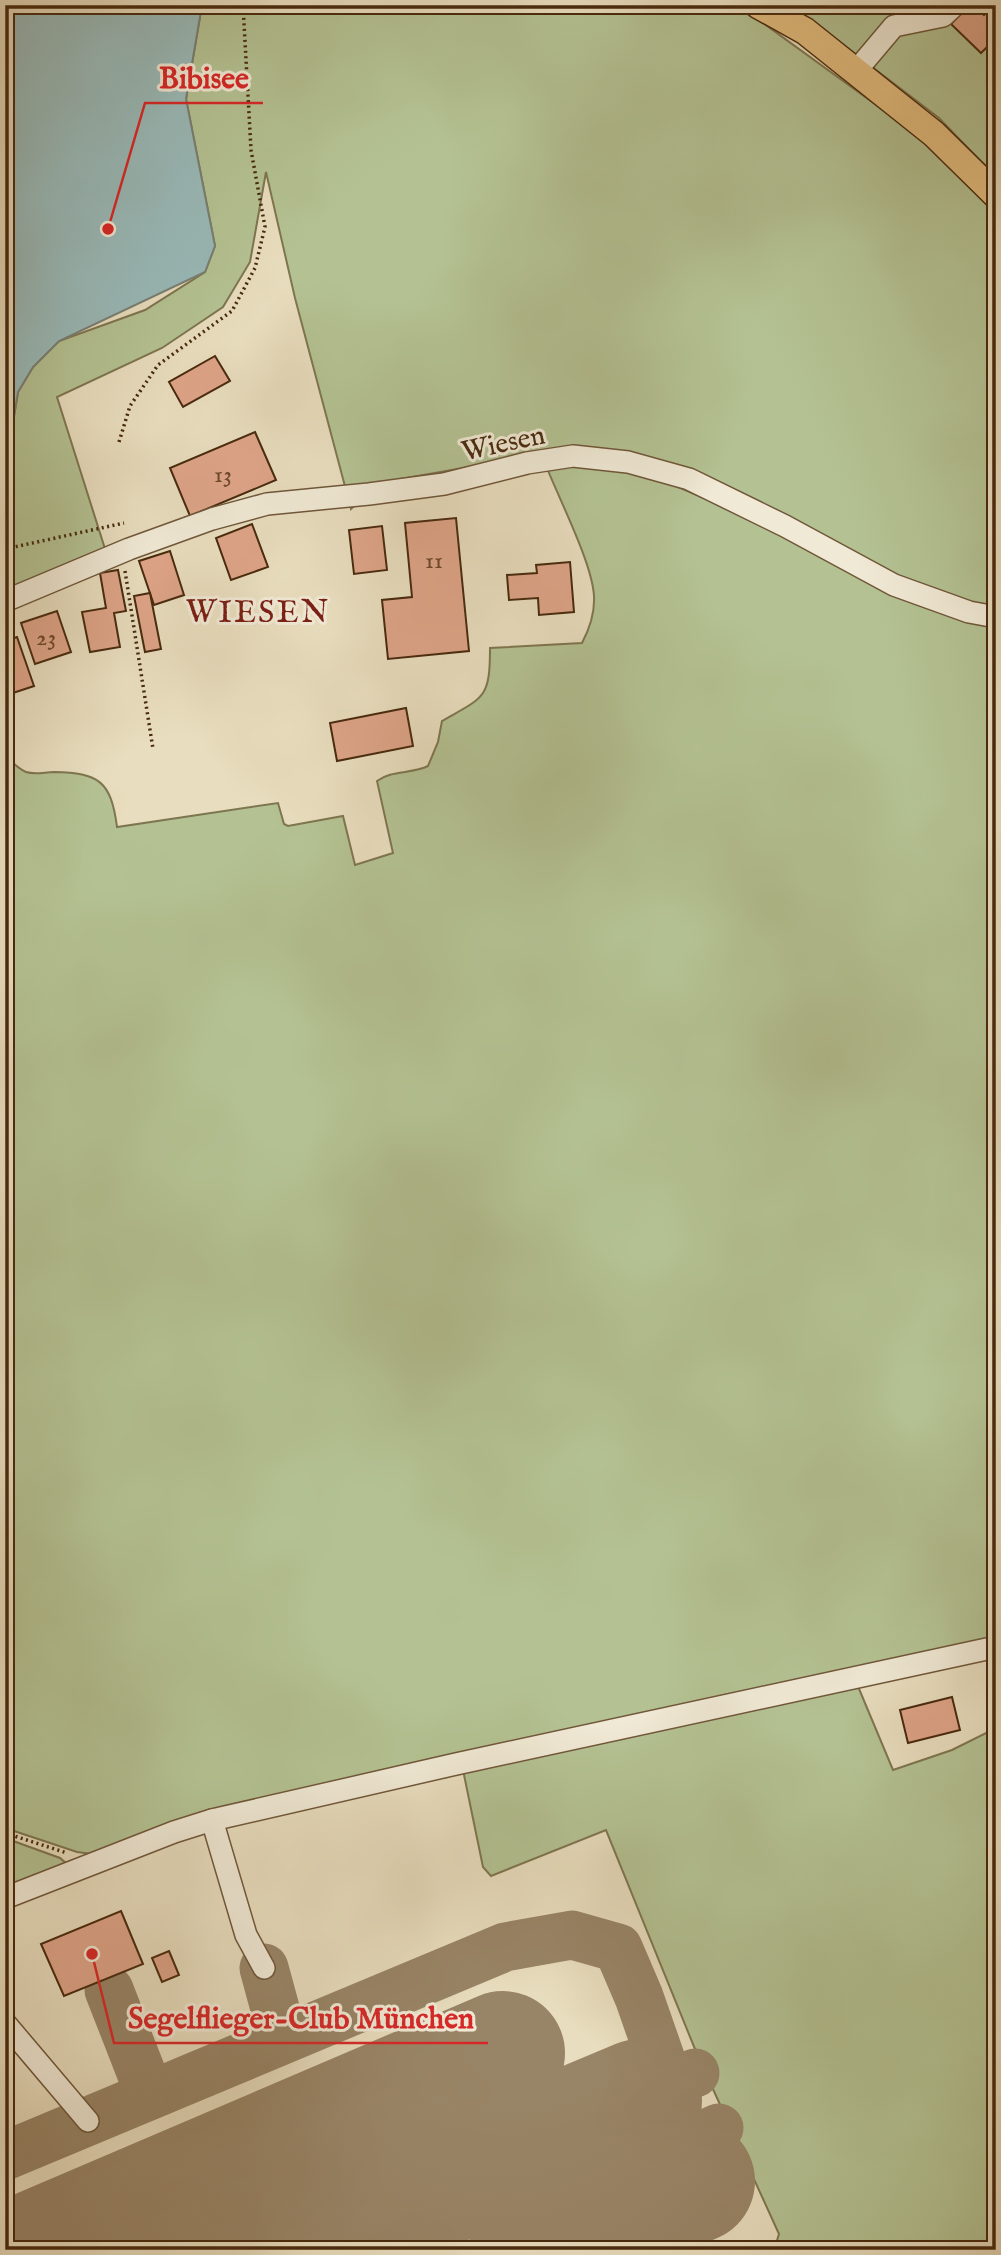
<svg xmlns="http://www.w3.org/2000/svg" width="1001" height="2255" viewBox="0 0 1001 2255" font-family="'IM FELL English',serif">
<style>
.green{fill:#b4c293;stroke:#7e7650;stroke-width:2}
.water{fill:#99bab9;stroke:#798075;stroke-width:2}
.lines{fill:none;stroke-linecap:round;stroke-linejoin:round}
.taxiway{stroke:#988466;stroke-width:49}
.runway{stroke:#988466;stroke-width:124}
.building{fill:#dea488;stroke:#482a0e;stroke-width:2}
.minor-casing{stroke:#70573a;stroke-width:24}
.major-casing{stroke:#482a0e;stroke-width:29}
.path{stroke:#482a0e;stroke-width:3.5;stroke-dasharray:2 3.5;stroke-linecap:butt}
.minor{stroke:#f0e9d5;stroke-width:21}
.major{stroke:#e4be7f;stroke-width:26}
.labels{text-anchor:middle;stroke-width:6;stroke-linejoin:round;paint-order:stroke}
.number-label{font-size:24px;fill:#6e482c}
.street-label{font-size:28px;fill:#482a0e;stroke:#f0e9d5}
.quarter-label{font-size:32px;letter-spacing:2px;fill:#7a1f14;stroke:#f0e9d5}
.leader{fill:none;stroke:#d62828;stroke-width:2.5}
.callout-dot{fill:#d62828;stroke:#f0e9d5;stroke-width:2.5}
.callout-label{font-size:30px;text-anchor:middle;font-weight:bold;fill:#d62828;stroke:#f0e9d5;stroke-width:6;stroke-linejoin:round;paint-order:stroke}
</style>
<rect width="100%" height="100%" fill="#e8ddbe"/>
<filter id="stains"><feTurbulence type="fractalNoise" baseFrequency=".00286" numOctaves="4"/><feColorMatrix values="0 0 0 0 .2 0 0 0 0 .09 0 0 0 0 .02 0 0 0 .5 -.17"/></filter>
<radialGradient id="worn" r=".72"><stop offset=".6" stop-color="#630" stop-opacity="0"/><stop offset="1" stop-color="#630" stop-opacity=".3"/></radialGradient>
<g class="green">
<path d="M202,5H735L745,10L926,141L996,209V613L942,597L691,476L526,457L378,483L351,509L295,298L266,172L250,262L223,307L162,348L57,397L106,552L5,592V472L14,442V416L18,392L33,367L59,341L145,310L205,272L215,246L186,99Z"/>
<path d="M791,5H996V177L939,118Z"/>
<path d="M565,466L621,469L662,480L996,625V1640L92,1854L77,1852L5,1828V755C12,762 17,768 26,772C35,775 45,772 54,772C99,773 111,781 117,827L278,803L284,824L288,826L343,816L355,865L393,853L377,781C391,770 412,774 428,766L438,742L442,721C484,697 490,699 490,648L582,643C590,628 595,614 594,596C592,563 560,501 547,468Z"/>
<path d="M857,1684L893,1770L952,1750L996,1728V2250H774L779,2234L697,2054L606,1830L491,1876L483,1867L463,1770Z"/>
<path d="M5,1838L60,1858L67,1864L5,1891Z"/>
</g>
<path class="water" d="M5,5H202L186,99L215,246L205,272L59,341L33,367L18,392L14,416V442L5,472Z"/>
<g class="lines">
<g class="taxiway">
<path d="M264,1968L283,2038"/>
<path d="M109,1990L150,2095"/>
<path d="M683,2144L719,2128"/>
<path d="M5,2156L505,1947L572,1935L618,1948L639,1997L669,2083L640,2101"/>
<path d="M693,2181L669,2083L695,2073"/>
</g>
<g class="runway">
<path d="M42,2250L503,2053"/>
<path d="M284,2250L640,2101"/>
<path d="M531,2250L693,2181"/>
</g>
</g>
<g class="building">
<path d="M969,5H974L984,15L989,10L996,17V38L981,53L951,24Z"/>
<path d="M215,356L230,381L183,407L169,382Z"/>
<path d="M255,432L276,480L190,516L170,468Z"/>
<path d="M456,518L469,651L388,659L382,600L412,597L405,523Z"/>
<path d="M252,524L268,567L231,580L216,538Z"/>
<path d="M382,526L387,570L354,574L349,530Z"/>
<path d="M170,551L184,595L154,605L139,561Z"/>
<path d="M570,562L574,612L539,615L538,598L509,600L507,575L537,573L536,565Z"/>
<path d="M118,570L126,611L114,613L120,647L90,652L82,612L106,608L100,573Z"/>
<path d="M150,593L161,649L145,652L134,596Z"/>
<path d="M57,611L71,652L35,664L21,623Z"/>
<path d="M17,637L34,686L13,693L5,670V641Z"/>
<path d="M406,708L413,746L337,761L330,723Z"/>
<path d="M952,1697L960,1730L908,1743L900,1710Z"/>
<path d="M121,1911L143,1964L64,1996L41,1944Z"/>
<path d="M169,1951L179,1975L162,1982L152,1958Z"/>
</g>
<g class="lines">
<defs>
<g id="minor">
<path d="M856,71L894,26L943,16L955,5"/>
<path d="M5,601L129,549L212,519L267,504L369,494L444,484L527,463L573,456L628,462L689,479L785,526L894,585L969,612L996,617"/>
<path d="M212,1820L246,1935L264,1968"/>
<path d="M5,1898L174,1832L212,1820L456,1764L996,1647"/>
<path d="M5,2023L88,2121"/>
</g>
<path id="major" d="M758,5L805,31L934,134L996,195"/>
</defs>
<use href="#minor" class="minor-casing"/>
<use href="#major" class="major-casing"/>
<g class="path">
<path d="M119,442L130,406L158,365L232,311L255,268L265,227L251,150L243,5"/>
<path d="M5,549L124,523"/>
<path d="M125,571L153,749"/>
<path d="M5,1833L67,1853"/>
</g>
<use href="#minor" class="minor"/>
<use href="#major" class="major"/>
</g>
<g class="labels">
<g class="number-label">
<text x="223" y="482">13</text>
<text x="434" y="568">11</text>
<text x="46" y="645">23</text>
</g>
<g class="street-label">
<text transform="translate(503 442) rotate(-12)" y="10">Wiesen</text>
</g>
<g class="quarter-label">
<text x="258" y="622">WIESEN</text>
</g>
</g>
<path class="leader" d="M108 229L145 103H263M92 1954L114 2043H488"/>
<g class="callout-dot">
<circle cx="108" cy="229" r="7"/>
<circle cx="92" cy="1954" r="7"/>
</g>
<g class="callout-label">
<text x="204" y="88">Bibisee</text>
<text x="301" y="2028">Segelflieger-Club München</text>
</g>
<rect width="1001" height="2255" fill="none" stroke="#e8ddbe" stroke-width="28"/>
<rect x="7" y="7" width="987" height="2241" fill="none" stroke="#482a0e" stroke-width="3.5"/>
<rect x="14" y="14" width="973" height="2227" fill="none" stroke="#482a0e" stroke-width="2"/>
<rect width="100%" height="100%" filter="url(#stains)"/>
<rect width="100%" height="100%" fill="url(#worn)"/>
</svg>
